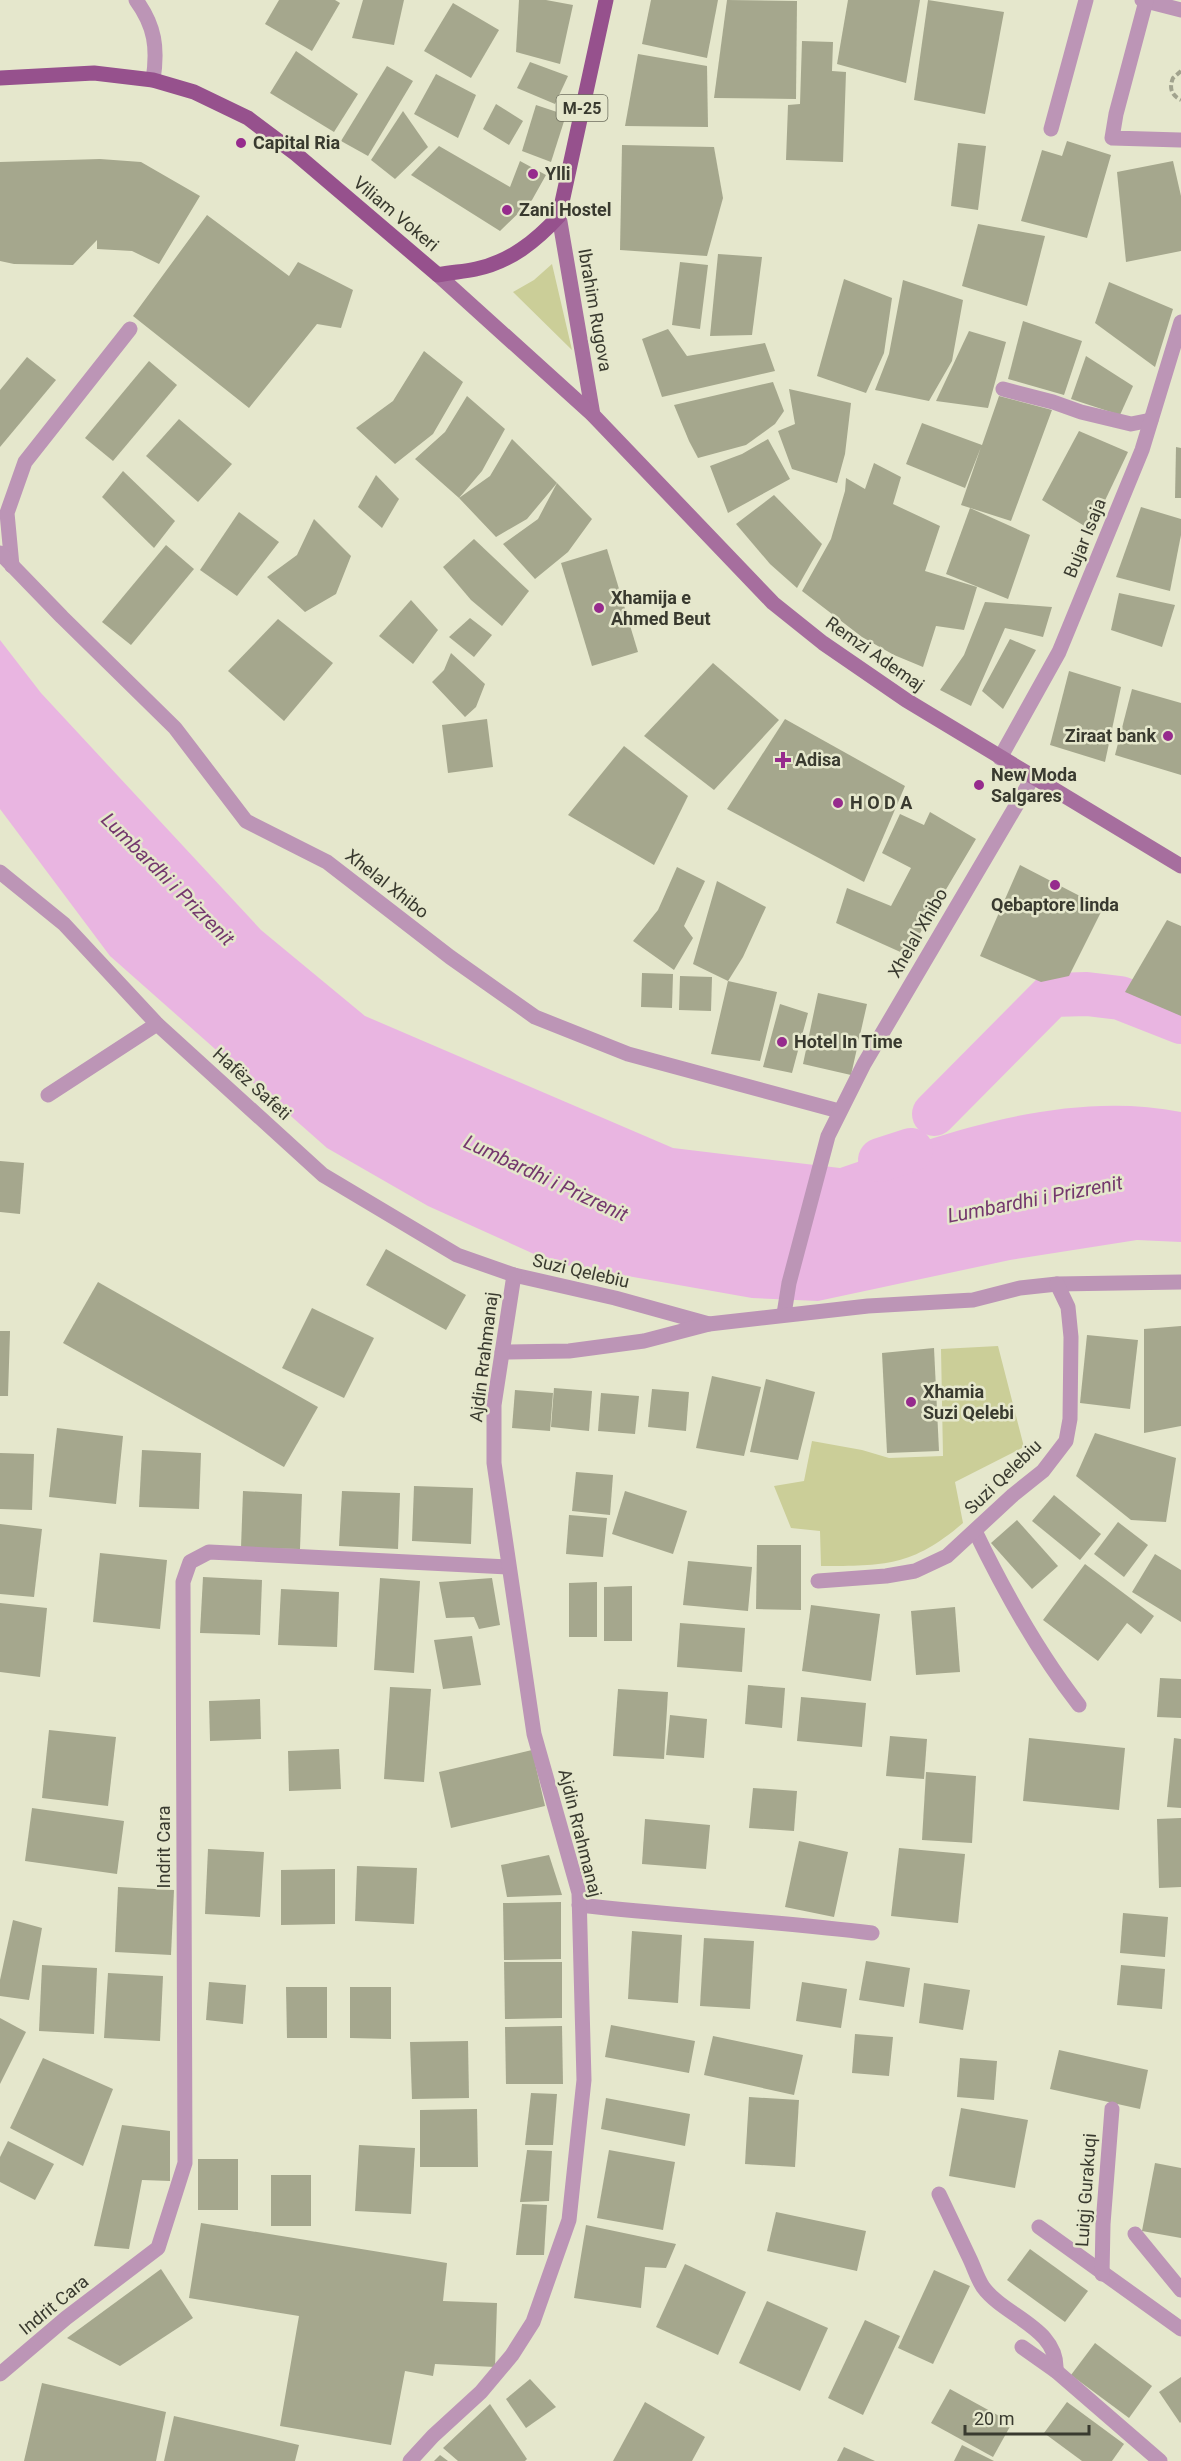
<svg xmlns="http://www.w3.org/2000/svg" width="1181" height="2461" viewBox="0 0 1181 2461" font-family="Roboto,sans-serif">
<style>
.green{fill:#cbce98}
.water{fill:#e9b5e1}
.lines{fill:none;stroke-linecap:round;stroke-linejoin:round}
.canal{stroke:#e9b5e1;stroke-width:44}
.building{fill:#a5a78d}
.path{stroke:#a1a38e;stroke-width:4;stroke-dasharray:6 3;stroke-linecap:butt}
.service{stroke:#bc95b6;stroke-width:15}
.minor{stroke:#bc95b6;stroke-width:15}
.secondary{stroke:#a66e9e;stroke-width:15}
.primary{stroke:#96518d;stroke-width:15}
.poi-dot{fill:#962b8d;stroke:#e5e7cc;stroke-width:2}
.labels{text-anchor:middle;stroke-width:5;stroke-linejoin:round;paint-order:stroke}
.shield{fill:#e5e7cc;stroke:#6d6e5e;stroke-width:1.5}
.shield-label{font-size:16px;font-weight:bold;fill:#393a2f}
.poi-label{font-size:18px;font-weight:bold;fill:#393a2f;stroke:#e5e7cc;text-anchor:start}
.street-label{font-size:18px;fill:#393a2f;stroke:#e5e7cc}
.water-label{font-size:20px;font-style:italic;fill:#74376d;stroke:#e5e7cc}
</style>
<rect width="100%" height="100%" fill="#e5e7cc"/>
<g class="green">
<path d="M552,264L572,350L513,292L534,280Z"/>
<path d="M998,1346L1024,1447L955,1482L963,1523C913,1566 885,1566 821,1566L820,1531L791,1528L774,1486L804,1481L812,1441L862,1450L889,1458L943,1456L941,1349Z"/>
</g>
<path class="water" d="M0,640L41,693L261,930L365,1016L673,1148L840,1168L878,1155L883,1167L919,1156L924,1141C1005,1115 1095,1095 1181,1112V1242L1137,1240L1010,1260L818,1301L752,1298L554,1263L428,1206L327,1148L110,956L0,809Z"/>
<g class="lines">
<g class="canal">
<path d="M934,1114L1052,995L1087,994L1120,998L1181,1022"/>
<path d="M880,1160L911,1150"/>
</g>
</g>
<g class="building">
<path d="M279,0H335L340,3L312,51L265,24Z"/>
<path d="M363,0H404L394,45L352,38Z"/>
<path d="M519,0H546L573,5L560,64L516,52Z"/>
<path d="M651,0H718L707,58L642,44Z"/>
<path d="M727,0L797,1L796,99L714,98Z"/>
<path d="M848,0H920L906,83L837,64Z"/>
<path d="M928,0L1004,12L985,114L914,100Z"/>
<path d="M453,3L499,30L471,78L424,51Z"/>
<path d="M802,41L833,42L832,71L846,72L843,162L786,160L788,105L800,104Z"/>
<path d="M296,51L358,94L334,132L270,93Z"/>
<path d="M638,54L707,66L708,127L625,126Z"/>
<path d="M530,62L568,76L555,104L517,88Z"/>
<path d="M387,66L413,81L368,156L341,141Z"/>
<path d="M436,74L476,95L458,138L414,114Z"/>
<path d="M496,104L523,121L509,145L483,129Z"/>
<path d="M536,105L566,115L551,162L522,151Z"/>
<path d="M403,111L428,147L395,179L371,160Z"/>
<path d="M1067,141L1111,155L1087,238L1021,221L1042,150L1062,156Z"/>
<path d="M958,143L986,146L978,210L951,206Z"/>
<path d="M622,145L714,147L723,198L707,256L620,250Z"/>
<path d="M439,146L510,187L520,161L546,175L532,200L500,231L411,175Z"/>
<path d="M100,159L141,162L200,196L159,264L132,251L97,249V240L73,265L14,264L0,261V162Z"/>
<path d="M1173,161L1181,196V251L1126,262L1117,172Z"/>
<path d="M207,215L289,276L298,262L353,290L341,328L317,324L249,408L133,316Z"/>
<path d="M978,224L1045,236L1027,306L962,286Z"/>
<path d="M718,254L762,257L752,335L710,336Z"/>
<path d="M680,262L708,265L700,329L672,325Z"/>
<path d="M844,279L892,298L884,353L866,393L817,376Z"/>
<path d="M903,280L963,300L952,361L929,401L875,390L889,354Z"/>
<path d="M1109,282L1173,309L1155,367L1095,323Z"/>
<path d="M1023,321L1082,341L1064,395L1008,379Z"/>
<path d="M668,329L687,356L765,343L775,371L662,397L642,339Z"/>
<path d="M969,331L1006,342L988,408L936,401Z"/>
<path d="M424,351L463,382L433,434L395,464L356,428L393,401Z"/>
<path d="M1086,356L1133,386L1120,415L1071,399Z"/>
<path d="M27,357L56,380L0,447V390Z"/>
<path d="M149,361L177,385L113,461L85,438Z"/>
<path d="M773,382L784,411L775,424L746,445L698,458L689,441L674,405Z"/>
<path d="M789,389L851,403L845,454L837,483L792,469L778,431L795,424Z"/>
<path d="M467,396L505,429L482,471L459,498L490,476L512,439L557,483L527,519L496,537L459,498L415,459L445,432Z"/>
<path d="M999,396L1052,410L1011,521L961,505L981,447L965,488L906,464L922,423L982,445Z"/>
<path d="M179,419L232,464L198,502L146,456Z"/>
<path d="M1079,431L1128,452L1091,530L1042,500Z"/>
<path d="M768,439L790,479L728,513L710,466L742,454Z"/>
<path d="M1176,447L1181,448V498H1175Z"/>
<path d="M874,463L901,477L893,504L940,526L925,571L977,587L964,630L936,626L923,667L894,655L862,637L802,591L831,539L845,491L846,478L865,489Z"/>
<path d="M123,471L175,521L154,548L102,497Z"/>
<path d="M376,475L399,499L382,528L358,507Z"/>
<path d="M557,483L592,519L568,552L535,579L503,544L538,519Z"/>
<path d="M774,495L822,544L797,588L770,564L736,524Z"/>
<path d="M1141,507L1181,519V535L1170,591L1116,577Z"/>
<path d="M970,508L1030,535L1008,599L946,574Z"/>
<path d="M239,512L279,542L237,596L200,570Z"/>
<path d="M314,519L351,556L336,594L305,612L267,577L297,555Z"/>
<path d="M474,539L529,591L502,626L471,600L443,567Z"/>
<path d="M166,545L194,569L131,645L102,622Z"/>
<path d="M607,549L638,652L592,666L561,563Z"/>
<path d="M1119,593L1175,605L1162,647L1111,630Z"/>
<path d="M411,600L438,630L413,664L379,636Z"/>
<path d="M985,602L1052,607L1043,637L1005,628L971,706L940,690L964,655Z"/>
<path d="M470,618L492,635L474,657L449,637Z"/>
<path d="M278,619L333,663L284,721L228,671Z"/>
<path d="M1010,639L1036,650L1003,709L982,691Z"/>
<path d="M451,653L485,684L476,707L465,717L432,682L444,670Z"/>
<path d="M713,663L779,720L714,790L644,736Z"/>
<path d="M1069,671L1121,687L1105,762L1050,745Z"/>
<path d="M1132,689L1181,703V775L1115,755Z"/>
<path d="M487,719L493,767L448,773L442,725Z"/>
<path d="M785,719L905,786L864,882L727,809Z"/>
<path d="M624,746L688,796L654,865L568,815Z"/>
<path d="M930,812L976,839L907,955L836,923L847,888L891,906L911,868L882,853L900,814L924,825Z"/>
<path d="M1020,865L1103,908L1069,976L1041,982L980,956Z"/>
<path d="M677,867L705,881L684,926L693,938L674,970L633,941L658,910Z"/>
<path d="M717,881L766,907L743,957L728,981L777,992L760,1061L711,1054L728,981L693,964Z"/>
<path d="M1167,920L1181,926V1016L1125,992Z"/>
<path d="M642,973L673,974L672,1008L641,1007Z"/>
<path d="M680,976L712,977L711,1011L679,1010Z"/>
<path d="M818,993L867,1004L851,1075L803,1064Z"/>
<path d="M780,1004L808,1013L792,1073L763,1067Z"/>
<path d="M0,1161L24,1163L20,1214L0,1212Z"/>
<path d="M386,1249L466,1295L446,1330L366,1285Z"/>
<path d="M98,1282L318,1407L284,1467L63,1343Z"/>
<path d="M312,1308L374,1338L344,1398L282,1368Z"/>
<path d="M1181,1326V1426L1144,1433V1329Z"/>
<path d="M0,1331H10L8,1396H0Z"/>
<path d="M1087,1335L1138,1340L1130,1409L1080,1403Z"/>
<path d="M934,1348L939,1451L887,1453L882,1353Z"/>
<path d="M712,1376L761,1387L744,1456L696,1448Z"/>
<path d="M766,1379L815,1392L798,1460L750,1452Z"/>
<path d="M554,1388L592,1391L589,1431L551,1427Z"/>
<path d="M652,1389L689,1392L686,1431L648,1427Z"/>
<path d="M515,1390L553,1393L550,1431L512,1428Z"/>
<path d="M601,1393L639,1396L635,1434L598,1431Z"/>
<path d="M57,1428L123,1436L116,1504L49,1497Z"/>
<path d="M1095,1433L1176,1458L1166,1522L1131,1520L1076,1476Z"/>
<path d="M142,1450L201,1453L199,1509L139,1507Z"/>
<path d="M0,1453L34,1454L32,1510L0,1509Z"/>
<path d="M576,1472L613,1475L610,1515L572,1511Z"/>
<path d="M414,1486L473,1488L471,1544L412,1541Z"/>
<path d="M243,1491L302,1494L300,1549L241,1548Z"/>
<path d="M342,1491L400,1493L398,1549L339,1546Z"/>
<path d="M625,1491L687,1511L673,1554L612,1534Z"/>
<path d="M1054,1495L1101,1534L1080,1560L1032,1521Z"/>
<path d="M569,1515L607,1518L603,1557L566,1554Z"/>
<path d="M1017,1520L1058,1566L1032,1589L991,1543Z"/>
<path d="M1118,1522L1148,1545L1124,1577L1094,1554Z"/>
<path d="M0,1524L42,1529L34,1597L0,1594Z"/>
<path d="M757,1545H801V1610L756,1609Z"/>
<path d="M100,1553L167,1560L160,1629L93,1622Z"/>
<path d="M1155,1554L1181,1570V1622L1132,1592Z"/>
<path d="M688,1561L752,1567L748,1611L683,1605Z"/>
<path d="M1085,1564L1154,1616L1141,1634L1127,1623L1098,1661L1043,1620Z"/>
<path d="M203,1577L262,1580L260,1635L200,1633Z"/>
<path d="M380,1578L420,1581L414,1673L374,1670Z"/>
<path d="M492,1578L500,1625L479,1629L474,1617L446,1618L439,1582Z"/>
<path d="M597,1582V1637H569V1583Z"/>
<path d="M632,1586V1641H604V1587Z"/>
<path d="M281,1589L339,1592L337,1647L278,1645Z"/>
<path d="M0,1603L47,1608L40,1677L0,1672Z"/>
<path d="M811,1605L880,1614L871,1681L802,1671Z"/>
<path d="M955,1607L960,1672L916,1675L911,1611Z"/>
<path d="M680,1623L745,1628L742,1672L677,1667Z"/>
<path d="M472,1636L481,1685L443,1689L434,1640Z"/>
<path d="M1160,1678L1181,1679V1718L1157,1717Z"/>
<path d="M748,1685L785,1688L782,1728L745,1724Z"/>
<path d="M390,1687L431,1689L424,1782L384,1779Z"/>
<path d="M618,1689L668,1692L664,1759L613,1756Z"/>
<path d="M801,1697L866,1703L862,1747L797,1741Z"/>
<path d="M260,1699L261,1739L210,1741L209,1701Z"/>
<path d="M670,1715L707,1719L704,1758L666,1755Z"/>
<path d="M49,1730L116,1737L108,1806L42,1798Z"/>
<path d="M890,1736L927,1739L924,1779L886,1776Z"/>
<path d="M1029,1738L1125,1748L1119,1810L1023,1801Z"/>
<path d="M1174,1738L1181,1739V1808L1167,1807Z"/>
<path d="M339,1749L341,1789L289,1791L288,1751Z"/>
<path d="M532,1750L545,1806L451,1828L439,1772Z"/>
<path d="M926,1772L976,1776L972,1843L922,1840Z"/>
<path d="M753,1788L797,1791L794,1831L749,1828Z"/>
<path d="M32,1808L124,1821L117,1874L25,1861Z"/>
<path d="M1181,1818V1887L1159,1888L1157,1819Z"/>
<path d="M645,1819L710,1825L706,1869L642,1864Z"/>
<path d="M799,1841L848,1852L834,1917L785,1907Z"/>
<path d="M899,1848L965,1854L958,1923L891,1916Z"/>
<path d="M208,1849L264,1852L260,1917L205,1914Z"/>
<path d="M549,1855L562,1895L507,1897L501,1865Z"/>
<path d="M357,1866L417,1868L414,1924L355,1921Z"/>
<path d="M335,1869V1924L281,1925V1870Z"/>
<path d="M118,1887L174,1890L171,1955L115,1952Z"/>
<path d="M561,1902V1959L504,1960L503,1903Z"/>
<path d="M1123,1913L1168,1917L1165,1957L1120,1953Z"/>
<path d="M13,1920L42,1928L29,2000L0,1996V1980Z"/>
<path d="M632,1931L682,1935L678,2003L628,1999Z"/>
<path d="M704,1938L754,1941L750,2009L700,2006Z"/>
<path d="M866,1961L910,1968L904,2007L859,2000Z"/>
<path d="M504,1962H562V2018L505,2019Z"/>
<path d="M42,1965L97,1968L94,2034L39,2031Z"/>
<path d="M1121,1965L1165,1969L1162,2009L1117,2005Z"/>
<path d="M108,1973L163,1976L160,2041L104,2038Z"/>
<path d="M209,1982L246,1985L243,2024L206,2020Z"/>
<path d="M802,1982L847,1989L841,2028L796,2021Z"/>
<path d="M924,1983L970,1990L963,2030L919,2023Z"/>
<path d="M286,1987H327V2038H287Z"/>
<path d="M350,1987H391V2039L350,2038Z"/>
<path d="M0,2018L26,2032L0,2084Z"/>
<path d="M611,2025L695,2041L689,2073L605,2057Z"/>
<path d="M562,2026L563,2084H506L505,2027Z"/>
<path d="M855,2034L893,2037L889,2076L852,2073Z"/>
<path d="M713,2036L803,2055L794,2095L704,2075Z"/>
<path d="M468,2041L469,2098L412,2099L410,2042Z"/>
<path d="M1059,2050L1148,2070L1140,2109L1050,2089Z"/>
<path d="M43,2058L113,2089L83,2166L10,2128Z"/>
<path d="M960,2058L997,2061L994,2100L957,2097Z"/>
<path d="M531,2093L557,2094L553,2145H525Z"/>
<path d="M749,2097L799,2100L795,2167L745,2164Z"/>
<path d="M606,2098L690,2114L685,2146L601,2129Z"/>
<path d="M961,2108L1028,2120L1015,2188L949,2176Z"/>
<path d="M477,2109L478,2167H420V2110Z"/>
<path d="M122,2125L170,2131V2181L142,2180L129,2249L94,2246Z"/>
<path d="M8,2141L54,2164L35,2200L0,2182V2157Z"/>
<path d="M359,2145L415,2148L411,2214L355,2211Z"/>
<path d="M527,2150L552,2151L549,2201L520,2202Z"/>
<path d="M609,2150L675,2162L663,2230L597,2218Z"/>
<rect x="198" y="2159" width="40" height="51"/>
<path d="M1155,2163L1181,2168V2238L1142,2231Z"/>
<rect x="271" y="2175" width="40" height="51"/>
<path d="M522,2204L547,2205L544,2255H516Z"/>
<path d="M776,2212L866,2231L857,2271L767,2251Z"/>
<path d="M201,2223L447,2263L443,2301L497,2303L495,2367L435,2364L433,2376L405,2371L391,2445L280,2426L299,2316L189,2298Z"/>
<path d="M586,2225L676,2244L666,2268L645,2267L641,2308L574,2298Z"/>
<path d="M1030,2249L1088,2291L1065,2322L1007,2280Z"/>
<path d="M685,2264L746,2292L718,2355L656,2327Z"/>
<path d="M161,2269L193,2318L120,2366L67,2338Z"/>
<path d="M934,2270L970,2286L933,2364L898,2348Z"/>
<path d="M767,2301L828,2328L800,2391L739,2363Z"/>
<path d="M865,2320L900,2336L863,2415L828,2398Z"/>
<path d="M1095,2343L1152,2386L1129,2418L1071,2375Z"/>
<path d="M1181,2377V2422L1180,2423L1159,2392Z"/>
<path d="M530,2379L556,2407L526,2428L506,2399Z"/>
<path d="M42,2383L166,2412L156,2461H24Z"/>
<path d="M950,2389L1012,2423L993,2457L931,2423Z"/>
<path d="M645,2402L705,2437L692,2461H613Z"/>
<path d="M1067,2402L1124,2444L1112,2461H1082L1044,2433Z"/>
<path d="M490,2404L527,2459L525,2461H458L443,2448Z"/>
<path d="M174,2416L299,2445L295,2461H164Z"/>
<path d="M962,2445L994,2461H954Z"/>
<path d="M844,2447L875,2461H837Z"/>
<path d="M440,2455L448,2461H434Z"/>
</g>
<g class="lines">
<path class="path" d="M1181,71L1173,78C1169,88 1171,95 1181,100"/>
<g class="service">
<path d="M1003,389L1053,402L1081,412L1131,424L1151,420"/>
<path d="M12,566L7,513L25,462L130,329"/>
</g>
<g class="minor">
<path d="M136,0C155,26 158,48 153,80"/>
<path d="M1142,0L1181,10"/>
<path d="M1146,1L1116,114L1112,138L1180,140"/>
<path d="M1051,129L1086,0"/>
<path d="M0,553L62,617L175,728L246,821L327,862L450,957L535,1017L628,1054L839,1111"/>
<path d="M1000,758L1059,652L1142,450L1181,322"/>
<path d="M0,872L64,924L157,1024L323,1175L457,1255L514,1275L615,1298L709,1324"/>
<path d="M48,1095L157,1024"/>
<path d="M784,1314L789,1283L828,1136L864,1064L1033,777"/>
<path d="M502,1352L569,1351L644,1341L709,1324L868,1306L973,1300L1020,1288L1057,1284L1181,1282"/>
<path d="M975,1531C1005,1593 1037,1651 1079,1705"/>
<path d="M818,1581L886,1576L915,1571L947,1556L1013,1495L1043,1471L1066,1441L1070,1419L1071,1337L1068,1307L1057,1284"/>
<path d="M579,1905C677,1916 775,1921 872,1933"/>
<path d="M939,2194C949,2215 959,2236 969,2257C974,2267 977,2278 983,2287C1005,2317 1059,2328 1056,2371"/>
<path d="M1039,2227L1181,2329"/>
<path d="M1135,2234L1181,2290"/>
<path d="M1102,2274L1103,2224L1112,2109"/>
<path d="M1022,2347L1056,2371L1160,2461"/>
<path d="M0,2374L66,2318L158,2248L185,2163L183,1582L190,1562L209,1552L508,1567"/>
<path d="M410,2461L433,2436L481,2392L512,2355L533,2322L569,2220L584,2080L579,1893L534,1734L494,1463V1405L514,1275"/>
</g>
<g class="secondary">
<path d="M559,216L593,415"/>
<path d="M438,275L593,415L773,603L823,643L906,700L1181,866"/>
</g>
<path class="primary" d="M0,78L94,73L153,80L194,92L248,118L296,154L438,275C451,272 463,272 476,269C510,262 536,241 559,216L606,0"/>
</g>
<g class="poi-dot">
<circle cx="241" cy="143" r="6"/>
<circle cx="533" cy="174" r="6"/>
<circle cx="507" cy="210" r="6"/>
<circle cx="599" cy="608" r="6"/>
<circle cx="1168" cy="736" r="6"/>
<path d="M780 751h6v6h6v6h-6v6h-6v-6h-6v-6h6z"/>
<circle cx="979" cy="785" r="6"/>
<circle cx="838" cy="803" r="6"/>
<circle cx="1055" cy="885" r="6"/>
<circle cx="782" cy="1042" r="6"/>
<circle cx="911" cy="1402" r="6"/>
</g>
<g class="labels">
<rect class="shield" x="556.5" y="95" width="51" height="26" rx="4.5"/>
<g class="shield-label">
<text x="582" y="114">M-25</text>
</g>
<g class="poi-label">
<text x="253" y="149">Capital Ria</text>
<text x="545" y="180">Ylli</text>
<text x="519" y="216">Zani Hostel</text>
<text x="611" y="604">Xhamija e<tspan x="611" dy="21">Ahmed Beut</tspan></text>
<text x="1156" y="742" text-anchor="end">Ziraat bank</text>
<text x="795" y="766">Adisa</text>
<text x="991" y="781">New Moda<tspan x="991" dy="21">Salgares</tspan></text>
<text x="850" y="809">H O D A</text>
<text x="1055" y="911" text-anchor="middle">Qebaptore linda</text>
<text x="794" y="1048">Hotel In Time</text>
<text x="923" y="1398">Xhamia<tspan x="923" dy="21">Suzi Qelebi</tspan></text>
</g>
<g class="street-label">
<text transform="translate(396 214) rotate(40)" y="6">Viliam Vokeri</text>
<text transform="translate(595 310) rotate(80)" y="6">Ibrahim Rugova</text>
<text transform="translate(1085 538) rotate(-68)" y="6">Bujar Isaja</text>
<text transform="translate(875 654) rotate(35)" y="6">Remzi Ademaj</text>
<text transform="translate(387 884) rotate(38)" y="6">Xhelal Xhibo</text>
<text transform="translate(918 933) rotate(-60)" y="6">Xhelal Xhibo</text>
<text transform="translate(252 1084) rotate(42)" y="6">Hafëz Safeti</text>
<text transform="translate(581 1271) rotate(13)" y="6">Suzi Qelebiu</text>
<text transform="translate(484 1357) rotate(-83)" y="6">Ajdin Rrahmanaj</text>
<text transform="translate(1003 1477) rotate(-44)" y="6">Suzi Qelebiu</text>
<text transform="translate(580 1833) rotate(76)" y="6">Ajdin Rrahmanaj</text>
<text transform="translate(164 1847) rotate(-90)" y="6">Indrit Cara</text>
<text transform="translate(1086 2190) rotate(-86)" y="6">Luigj Gurakuqi</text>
<text transform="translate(54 2305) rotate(-39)" y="6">Indrit Cara</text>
</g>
<g class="water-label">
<text transform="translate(168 879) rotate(45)" y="7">Lumbardhi i Prizrenit</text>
<text transform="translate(546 1178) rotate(25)" y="7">Lumbardhi i Prizrenit</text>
<text transform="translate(1035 1199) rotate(-11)" y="7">Lumbardhi i Prizrenit</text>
</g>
</g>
<path d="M965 2425v9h124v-9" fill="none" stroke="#393a2f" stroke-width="3"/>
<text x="974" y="2425" font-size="18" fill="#393a2f" stroke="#e5e7cc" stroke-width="4.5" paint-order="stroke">20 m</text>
</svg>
